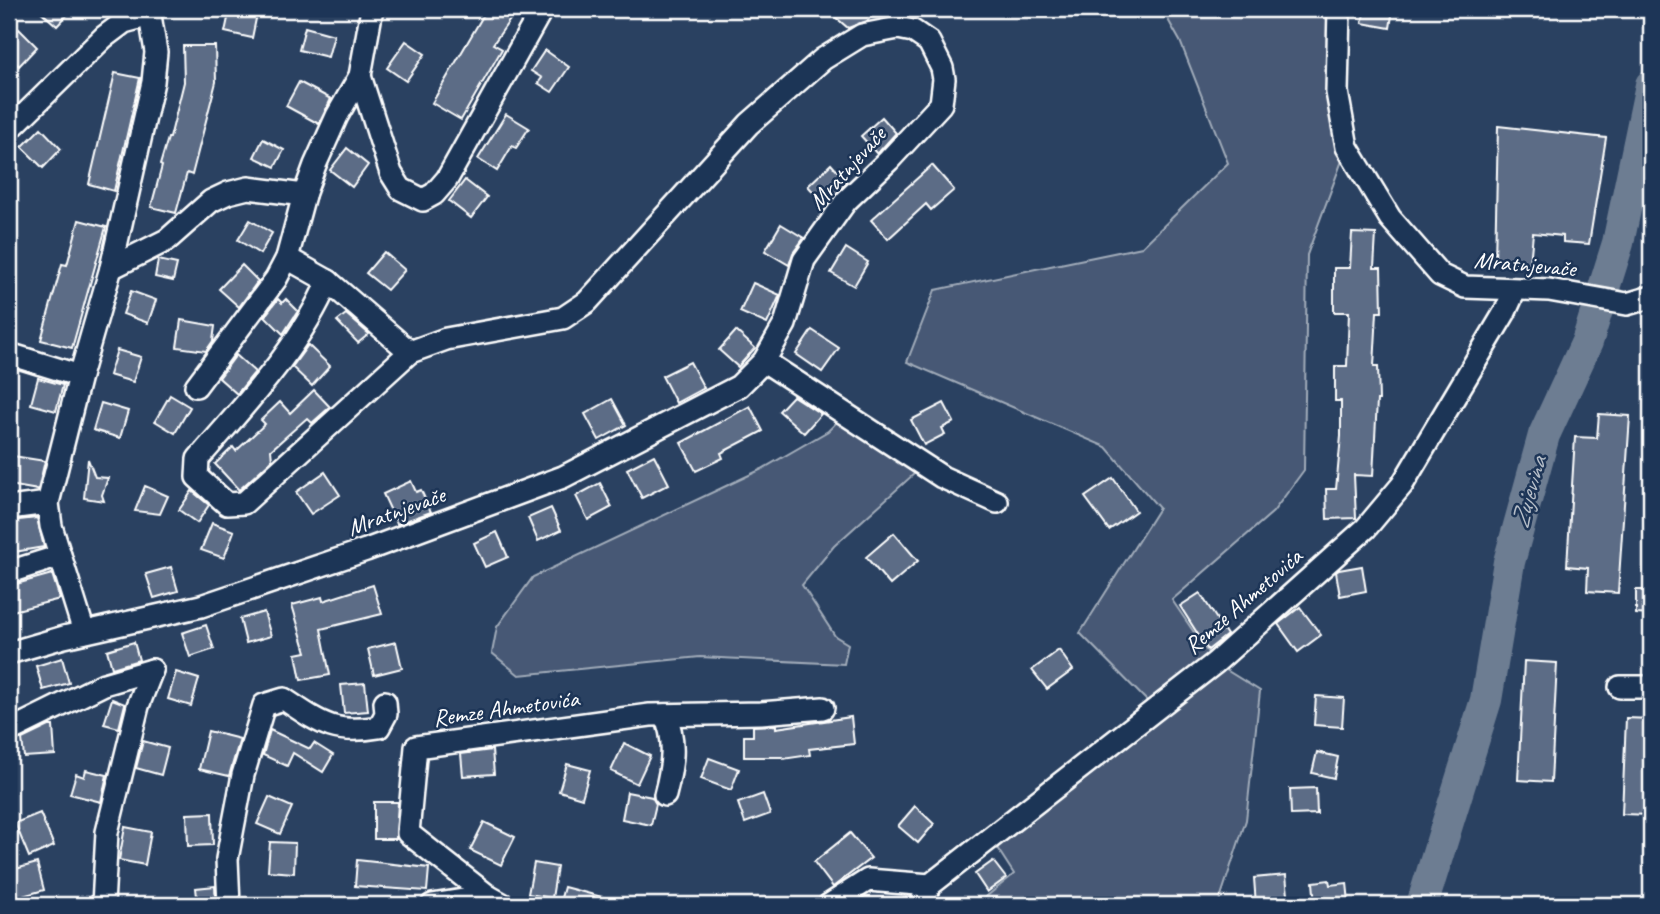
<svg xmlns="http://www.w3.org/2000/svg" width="1660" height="914" viewBox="0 0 1660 914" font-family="Caveat,sans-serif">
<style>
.green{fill:#465975;stroke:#a2acba;stroke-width:2}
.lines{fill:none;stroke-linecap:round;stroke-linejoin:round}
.river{stroke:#6d7d92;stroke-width:32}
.building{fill:#5b6c86;stroke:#fff;stroke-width:2}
.minor-casing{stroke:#fff;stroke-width:26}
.minor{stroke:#1d3557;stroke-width:21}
.labels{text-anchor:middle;stroke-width:5;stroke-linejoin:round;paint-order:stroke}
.street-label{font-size:24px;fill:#fff;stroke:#1d3557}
.water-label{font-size:26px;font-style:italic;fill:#b6bec8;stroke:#1d3557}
</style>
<rect width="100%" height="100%" fill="#2a4161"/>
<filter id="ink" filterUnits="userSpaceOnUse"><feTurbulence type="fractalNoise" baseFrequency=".0143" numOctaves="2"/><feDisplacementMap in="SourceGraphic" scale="14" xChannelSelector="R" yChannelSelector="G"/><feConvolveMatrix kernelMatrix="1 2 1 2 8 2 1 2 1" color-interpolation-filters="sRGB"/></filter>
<g filter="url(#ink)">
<g class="green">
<path d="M1162,9H1337L1347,147L1307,255L1304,470L1273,512L1172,600L1215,663L1260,691L1246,820L1218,905H976L1014,874L990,837L1156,710L1080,633L1159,508L1106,447L907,362L935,290L1142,247L1228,163L1180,41Z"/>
<path d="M845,414L924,465L834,546L802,585L835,636L848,644L844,664L700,657L519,675L492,653L497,627L533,577L762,469L828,431Z"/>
</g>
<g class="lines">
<path class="river" d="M1422,905L1486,700L1509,562L1544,435L1587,342L1618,243L1651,85"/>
</g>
<g class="building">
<path d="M38,9H73L57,26Z"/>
<path d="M230,9H258L252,38L225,32Z"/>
<path d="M487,9H507L514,14L493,44L502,49L461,120L432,103Z"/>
<path d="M826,9H878L867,21L848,28Z"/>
<path d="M1365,9H1393L1390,28L1362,23Z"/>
<path d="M305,27L334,35L328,57L299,50Z"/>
<path d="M19,29L37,47L19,66L9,56V39Z"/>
<path d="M406,41L425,54L406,81L387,68Z"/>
<path d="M183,46H215L216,82L192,175L187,173L176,213L151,207L162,166L160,165L168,138H170L184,82Z"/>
<path d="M545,50L569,67L552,92L538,83L542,78L531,71Z"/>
<path d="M115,73L140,78L114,191L89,184Z"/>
<path d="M299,82L331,99L319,124L286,106Z"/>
<path d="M506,114L529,128L516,148L512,146L497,171L478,159Z"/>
<path d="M882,117L896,133L877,154L861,136Z"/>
<path d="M1498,126L1606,138L1589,244L1563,242V236L1533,233L1530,264L1495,261Z"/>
<path d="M41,128L61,149L43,168L22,147Z"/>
<path d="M263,139L284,150L275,167L254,157Z"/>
<path d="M347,148L368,165L352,187L330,170Z"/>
<path d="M831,164L847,182L826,206L808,186Z"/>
<path d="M932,165L954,190L931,210L926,204L888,239L871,220Z"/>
<path d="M465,180L487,197L471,218L449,201Z"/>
<path d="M79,220L106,227L72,348L41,340L62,264L67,265Z"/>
<path d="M250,220L272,233L260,254L238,240Z"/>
<path d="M781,224L804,238L793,253L789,265L765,251Z"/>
<path d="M1352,233L1376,234L1374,268H1381L1382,312H1377L1374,366H1378L1379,400H1377L1373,476L1354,475L1356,518L1327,519L1326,489H1336L1341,436V401H1335V366H1347L1349,312H1334V268H1350Z"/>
<path d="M846,248L868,262L854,286L831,273Z"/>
<path d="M384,252L405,270L387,290L366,273Z"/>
<path d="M158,260L177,264L173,281L155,277Z"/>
<path d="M242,265L258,281L239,307L219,289Z"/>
<path d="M753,283L780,295L767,324L740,312Z"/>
<path d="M131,291L156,300L148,323L123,314Z"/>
<path d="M278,299L282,303L286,299L298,311L283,334L265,316Z"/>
<path d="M346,314L369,334L358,343L337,321Z"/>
<path d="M181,320L215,326L213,341L206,351L177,347Z"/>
<path d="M812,330L839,348L822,372L796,354Z"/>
<path d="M736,331L755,348L738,367L719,350Z"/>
<path d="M308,345L330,366L312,386L292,367Z"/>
<path d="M117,350L141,357L133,382L109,375Z"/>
<path d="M236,355L255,372L237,394L219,378Z"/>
<path d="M690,362L704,388L676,403L662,376Z"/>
<path d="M38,378L63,385L56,411L31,404Z"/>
<path d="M314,390L330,407L312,423L307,418L271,450L272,460L239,490L215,464L233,447L236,451L265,424L261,420L280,402L290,413Z"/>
<path d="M170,395L190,407L175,433L155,421Z"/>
<path d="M793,396L821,414L804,433L779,411Z"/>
<path d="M612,399L626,425L599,440L585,414Z"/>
<path d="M101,403L128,411L120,438L93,430Z"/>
<path d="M944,403L954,422L942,428L945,434L924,445L911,420Z"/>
<path d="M750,406L763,431L721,453L723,458L696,471L681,443Z"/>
<path d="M1599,414L1630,416L1618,593L1587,591L1588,568L1567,566L1575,437L1597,438Z"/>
<path d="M654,455L669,484L642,498L627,469Z"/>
<path d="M13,456L45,461L38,490L9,485Z"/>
<path d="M88,459L95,477L108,478L102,495L104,501L84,498Z"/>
<path d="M325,472L340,495L311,514L296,492Z"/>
<path d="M1113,478L1136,511L1109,530L1085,497Z"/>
<path d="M411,481L416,492L421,490L431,512L397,524L383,494Z"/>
<path d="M600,483L612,507L588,520L576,496Z"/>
<path d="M145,486L168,496L160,514L135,511Z"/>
<path d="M192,491L209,505L197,523L179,510Z"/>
<path d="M551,508L561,530L538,541L528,518Z"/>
<path d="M37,518L44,547L14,552L10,521Z"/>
<path d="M212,523L234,531L224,558L201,550Z"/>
<path d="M497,532L508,557L485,567L474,543Z"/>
<path d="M894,533L918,561L890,585L866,557Z"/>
<path d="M1362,566L1366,591L1340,596L1336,572L1339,570Z"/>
<path d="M171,567L178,591L154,598L146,574Z"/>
<path d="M52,574L60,599L9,612V586Z"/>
<path d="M373,585L382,614L321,629L330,675L301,680L296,654L306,652L292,605L322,597L323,601Z"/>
<path d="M1636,590H1651V615L1636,614Z"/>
<path d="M1200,593L1227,635L1208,650L1180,606Z"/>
<path d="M1300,607L1321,635L1298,652L1278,624Z"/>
<path d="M264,612L271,636L246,643L240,619Z"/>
<path d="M206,625L214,649L190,657L182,633Z"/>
<path d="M134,642L139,660L112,668L107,650Z"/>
<path d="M396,642L402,668L374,675L368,649Z"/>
<path d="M1059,650L1073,670L1047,689L1032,670Z"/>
<path d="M62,658L69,683L43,690L36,666Z"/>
<path d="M1524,661L1557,663L1551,782L1518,780Z"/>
<path d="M176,672L199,679L191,706L168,699Z"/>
<path d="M365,683L368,711L344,713L341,685Z"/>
<path d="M1316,696L1344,698L1342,727L1314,725Z"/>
<path d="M112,699L125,704L119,728L104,724Z"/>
<path d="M851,717L854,744L809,749L810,755L783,759L782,757H744V736H753V726L776,725V728Z"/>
<path d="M1626,718L1651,719V815L1622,814Z"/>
<path d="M49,726H53L55,755L24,757L22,739Z"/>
<path d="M270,730L310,749L314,743L333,755L323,772L293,753L287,766L263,755Z"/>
<path d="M208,731L240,739L229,776L199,769Z"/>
<path d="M143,741L168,748L161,775L136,768Z"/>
<path d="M624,743L650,756L637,784L611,771Z"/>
<path d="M492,750L494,774L463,776L461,754Z"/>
<path d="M1317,752L1338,757L1334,778L1312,773Z"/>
<path d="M709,758L739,769L731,790L701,779Z"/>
<path d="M567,764L590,770L582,798L559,791Z"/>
<path d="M86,770L107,775L101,802L70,794L76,774L84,777Z"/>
<path d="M1316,788L1317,814L1291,815L1290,789Z"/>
<path d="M627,792L652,797L656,804L651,825L622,819Z"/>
<path d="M763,794L770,814L745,823L738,803Z"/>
<path d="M269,797L292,807L280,834L257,824Z"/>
<path d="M374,802H398L396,839H374Z"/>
<path d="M915,806L934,824L918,843L898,826Z"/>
<path d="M40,813L54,846L29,857L15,823Z"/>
<path d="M212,813L213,845L188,846L187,814Z"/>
<path d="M484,822L515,837L501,865L470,850Z"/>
<path d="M125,827L151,832L145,865L119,860Z"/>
<path d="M850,833L871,858L833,887L814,862Z"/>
<path d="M270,842L295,843L294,873L268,871Z"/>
<path d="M357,860L429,868L427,891L355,886Z"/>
<path d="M993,861L1006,878L987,892L975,874Z"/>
<path d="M37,863L44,890L19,897L12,870Z"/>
<path d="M534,863L557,867L552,898L528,894Z"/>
<path d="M1286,875L1289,905H1256L1254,878Z"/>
<path d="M1329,880L1330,885L1347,883L1349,902L1315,905L1313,882Z"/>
<path d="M215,886L216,905H198L196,888Z"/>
<path d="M564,887L613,900L612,905H559Z"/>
</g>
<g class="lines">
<defs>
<g id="minor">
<path d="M1339,9L1337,92L1347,147L1390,218L1440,275L1465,287L1549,290L1627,304L1651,297"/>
<path d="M360,76L391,173L401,189L423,200L434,194L447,179L542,9"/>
<path d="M9,130L104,37L124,22L150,15"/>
<path d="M287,258L328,281L410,352"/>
<path d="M111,268L167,240L211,201L228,193L248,188L304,195"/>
<path d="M9,354L80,376"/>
<path d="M764,361L942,477L997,502"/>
<path d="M196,386L276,279L287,258L304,195L315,165L337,116L360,76L372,9"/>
<path d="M9,508L48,503"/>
<path d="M9,572L60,556"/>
<path d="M84,632L51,526L48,503L80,376L111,268L153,82L156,52L149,9"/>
<path d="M9,653L64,637L201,606L366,550L563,477L739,386L764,361L785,324L804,260L846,201L889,160L941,104L944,79L942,68L929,42L913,31L898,28L862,35L823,59L749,124L587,302L563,318L446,339L410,352L244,503L227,504L197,477L198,459C246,403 299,349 328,281"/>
<path d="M1620,687H1651"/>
<path d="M9,731L104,684L152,670"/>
<path d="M665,795C672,768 677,741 665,715"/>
<path d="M103,905L107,832L138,706L152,670"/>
<path d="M229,905L227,859L243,775L264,705L284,699C320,723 334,735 379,727L386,714L385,702"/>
<path d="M432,905L488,896"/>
<path d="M504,905L488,896L408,833L416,747L650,715L761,713L823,708"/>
<path d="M829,905L868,880L930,885"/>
<path d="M920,905L930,885L1215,663L1366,528L1402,485L1505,312L1515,290"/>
</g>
</defs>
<use href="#minor" class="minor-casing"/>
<use href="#minor" class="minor"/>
</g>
</g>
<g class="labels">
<g class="street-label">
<text transform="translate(847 168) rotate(-48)" y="8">Mratnjevače</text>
<text transform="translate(1525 264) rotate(5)" y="8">Mratnjevače</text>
<text transform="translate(396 511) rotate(-20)" y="8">Mratnjevače</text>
<text transform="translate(1243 601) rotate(-41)" y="8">Remze Ahmetovića</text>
<text transform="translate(506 708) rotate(-8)" y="8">Remze Ahmetovića</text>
</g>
<g class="water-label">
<text transform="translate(1528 492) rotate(-74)" y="9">Zujevina</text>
</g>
</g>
<rect width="1660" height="914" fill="none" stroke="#1d3557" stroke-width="35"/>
<rect x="18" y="18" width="1625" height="879" fill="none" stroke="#fff" stroke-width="2.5" filter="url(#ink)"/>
</svg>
